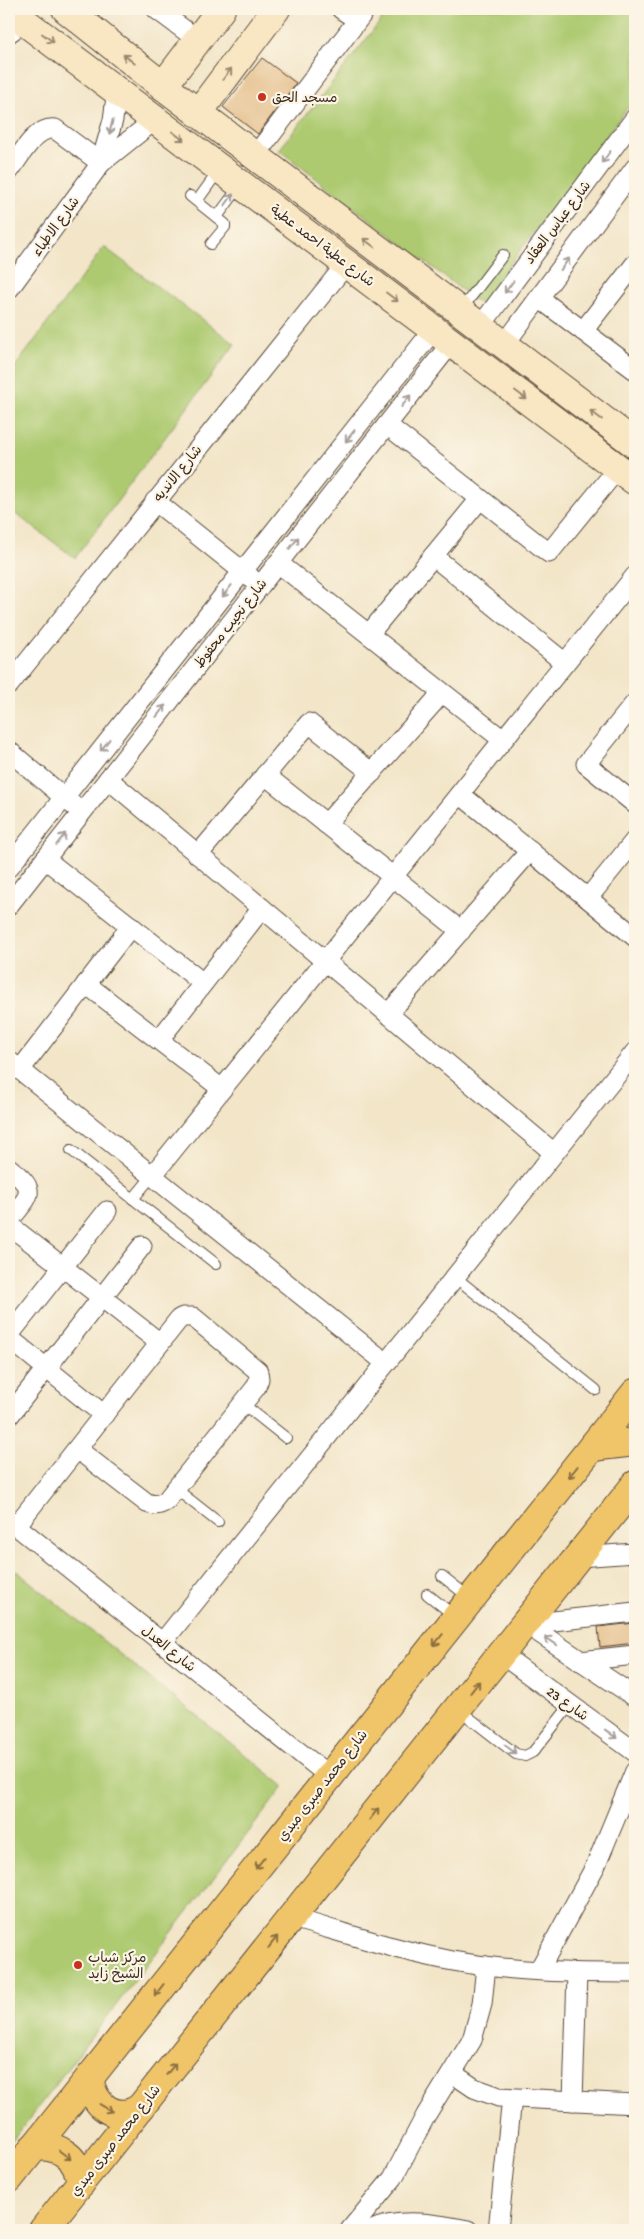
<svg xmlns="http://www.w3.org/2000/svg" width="644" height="2239" viewBox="0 0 644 2239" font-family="'Gochi Hand','Playpen Sans Arabic',sans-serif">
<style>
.green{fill:#adca71;stroke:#747a48}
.building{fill:#e3bb86}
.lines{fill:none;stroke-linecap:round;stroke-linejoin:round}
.lane-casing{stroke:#564638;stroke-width:12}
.street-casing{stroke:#564638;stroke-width:21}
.secondary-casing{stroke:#564638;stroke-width:30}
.primary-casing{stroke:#564638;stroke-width:30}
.lane{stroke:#fff;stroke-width:10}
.street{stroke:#fff;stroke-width:19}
.secondary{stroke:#f9e7c3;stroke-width:28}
.primary{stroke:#f0c469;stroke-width:28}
.oneway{stroke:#9a8870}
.oneway2{stroke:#a79f9a}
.oneway3{stroke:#8c6f40}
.poi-dot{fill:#c8321e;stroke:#fcf5e5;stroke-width:2}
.labels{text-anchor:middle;stroke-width:4.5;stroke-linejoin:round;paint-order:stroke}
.poi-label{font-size:14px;fill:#3b2a1e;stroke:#fcf5e5;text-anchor:start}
.street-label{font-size:14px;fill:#3b2a1e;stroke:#fcf5e5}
</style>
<rect width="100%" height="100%" fill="#fcf5e5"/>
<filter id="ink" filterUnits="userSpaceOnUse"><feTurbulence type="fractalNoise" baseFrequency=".02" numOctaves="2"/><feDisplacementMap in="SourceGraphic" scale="10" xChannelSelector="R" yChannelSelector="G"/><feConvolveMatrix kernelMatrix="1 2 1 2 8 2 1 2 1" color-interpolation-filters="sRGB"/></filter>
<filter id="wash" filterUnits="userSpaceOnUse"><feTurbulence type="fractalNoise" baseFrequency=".0096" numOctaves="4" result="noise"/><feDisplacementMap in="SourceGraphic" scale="20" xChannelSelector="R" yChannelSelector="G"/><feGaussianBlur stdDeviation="1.12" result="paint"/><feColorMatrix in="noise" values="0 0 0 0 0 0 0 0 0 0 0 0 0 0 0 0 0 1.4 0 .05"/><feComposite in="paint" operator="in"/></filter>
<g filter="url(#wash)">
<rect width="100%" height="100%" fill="#f2e5c8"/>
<g class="green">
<path d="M390,9H635V98L480,304L279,150Z"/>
<path d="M104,247L235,344L75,558L9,509V375Z"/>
<path d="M9,1565L284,1786L9,2145Z"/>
</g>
<g id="blocks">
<g class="building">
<path d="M262,58L296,83L258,134L223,107Z"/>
<path d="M635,1623V1643L600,1647L598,1627Z"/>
</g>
</g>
</g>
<g filter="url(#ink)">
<use href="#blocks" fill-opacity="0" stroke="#564638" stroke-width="1"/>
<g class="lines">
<defs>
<g id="lane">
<path d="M190,196L225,224V227L211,244"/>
<path d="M197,201L220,169"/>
<path d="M217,217L240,186"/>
<path d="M461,310L503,255"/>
<path d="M71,1150L216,1264"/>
<path d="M133,1199L152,1176"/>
<path d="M455,1277L596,1390"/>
<path d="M243,1404L286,1438"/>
<path d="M176,1489L218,1522"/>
<path d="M442,1576L470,1598"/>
<path d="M427,1594L456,1617"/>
<path d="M458,1709L516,1754L525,1756L533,1752L571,1704"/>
</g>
<g id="street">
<path d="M156,9L198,40"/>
<path d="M341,9L357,20"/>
<path d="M9,33L25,21"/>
<path d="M255,156L366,9"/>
<path d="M101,162L113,120L117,90"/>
<path d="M9,171C20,157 35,126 55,129L101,163"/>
<path d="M9,289L101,163L156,119"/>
<path d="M539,298L635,370"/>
<path d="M480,327L635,118"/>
<path d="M583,331L635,264"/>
<path d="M504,345L635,168"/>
<path d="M387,425L549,553L618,468"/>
<path d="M155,501L251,578"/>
<path d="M433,556L565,663"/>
<path d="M278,563L503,740"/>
<path d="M369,634L480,499"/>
<path d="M9,685L347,263"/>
<path d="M635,703L586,764L635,804"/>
<path d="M9,751L73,805"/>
<path d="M265,775L461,931"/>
<path d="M108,779L554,1153"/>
<path d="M460,794L635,937"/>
<path d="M326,824L442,693"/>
<path d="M198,855L309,723L372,773"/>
<path d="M45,859L203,983"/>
<path d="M9,867L434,329"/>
<path d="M588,898L635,840"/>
<path d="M9,905L452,342"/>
<path d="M86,984L222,1089"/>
<path d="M388,1014L530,851"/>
<path d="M159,1040L262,908"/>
<path d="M9,1061L386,1363"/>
<path d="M20,1070L131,926"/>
<path d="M9,1168C39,1192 30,1194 9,1221"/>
<path d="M152,1176L635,576"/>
<path d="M9,1225L160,1343"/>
<path d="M9,1335L107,1211"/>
<path d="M9,1338L104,1415"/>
<path d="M9,1416L142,1246"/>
<path d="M9,1520L329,1776"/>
<path d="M16,1526L179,1319L183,1317H193L258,1371L259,1379L256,1387L166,1501C160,1505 154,1506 147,1503L77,1449"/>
<path d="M578,1557L635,1553"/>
<path d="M526,1624L635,1697"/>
<path d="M526,1624L635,1612"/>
<path d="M162,1643L635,1052"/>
<path d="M501,1654L635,1752"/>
<path d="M580,1661L635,1655"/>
<path d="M292,1918C345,1933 399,1951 453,1961C513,1972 575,1973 635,1973"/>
<path d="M539,1970L596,1865L635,1771"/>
<path d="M452,2073L474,2088L499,2097L635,2104"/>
<path d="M573,2101L577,1973"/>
<path d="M350,2230L393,2178L426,2115L472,2040L482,2004L486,1966"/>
<path d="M372,2230C400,2217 438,2224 468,2230"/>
<path d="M498,2230L512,2098"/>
</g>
<g id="secondary">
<path d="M66,9L163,86L635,444"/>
<path d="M9,10L635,481"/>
<path d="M163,86L221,9"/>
<path d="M198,113L276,9"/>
</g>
<g id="primary">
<path d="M592,1447L635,1442"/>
<path d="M90,2077C90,2104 117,2125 141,2107"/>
<path d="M34,2147C59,2144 78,2157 81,2183"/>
<path d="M9,2179L635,1393"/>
<path d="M43,2230L635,1485"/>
</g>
</defs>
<use href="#lane" class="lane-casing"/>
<use href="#street" class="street-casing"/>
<use href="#secondary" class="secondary-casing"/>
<use href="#primary" class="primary-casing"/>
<use href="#lane" class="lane"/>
<use href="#street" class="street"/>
<use href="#secondary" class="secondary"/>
<use href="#primary" class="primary"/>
</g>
<defs><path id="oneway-shaft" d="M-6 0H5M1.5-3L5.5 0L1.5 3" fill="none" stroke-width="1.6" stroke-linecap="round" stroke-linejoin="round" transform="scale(1.25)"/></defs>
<g class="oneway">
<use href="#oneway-shaft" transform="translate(48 38) rotate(37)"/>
<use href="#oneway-shaft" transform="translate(129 59) rotate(-141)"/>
<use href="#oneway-shaft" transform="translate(227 74) rotate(-53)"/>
<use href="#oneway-shaft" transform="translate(178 136) rotate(37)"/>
<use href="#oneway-shaft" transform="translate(369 243) rotate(-143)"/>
<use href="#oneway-shaft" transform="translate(392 297) rotate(37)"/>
<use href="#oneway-shaft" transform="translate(521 395) rotate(37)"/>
<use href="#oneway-shaft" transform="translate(596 415) rotate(-143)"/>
</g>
<g class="oneway2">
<use href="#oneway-shaft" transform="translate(111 127) rotate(103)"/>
<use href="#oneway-shaft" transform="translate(606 157) rotate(127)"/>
<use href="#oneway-shaft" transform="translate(229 200) rotate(-54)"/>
<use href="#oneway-shaft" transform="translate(565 264) rotate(-54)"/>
<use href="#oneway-shaft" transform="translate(509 287) rotate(127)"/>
<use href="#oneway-shaft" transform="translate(406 401) rotate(-52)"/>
<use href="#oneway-shaft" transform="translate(350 436) rotate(128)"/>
<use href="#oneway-shaft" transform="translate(294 543) rotate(-52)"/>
<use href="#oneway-shaft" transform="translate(227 591) rotate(128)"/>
<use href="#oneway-shaft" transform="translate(161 711) rotate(-52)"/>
<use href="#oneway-shaft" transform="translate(105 745) rotate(128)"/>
<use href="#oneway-shaft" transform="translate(61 839) rotate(-52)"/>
<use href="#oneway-shaft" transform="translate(551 1641) rotate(-146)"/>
<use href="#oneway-shaft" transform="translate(611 1734) rotate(36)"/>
<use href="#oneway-shaft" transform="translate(510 1749) rotate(37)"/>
</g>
<g class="oneway3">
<use href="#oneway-shaft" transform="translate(573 1472) rotate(129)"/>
<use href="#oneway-shaft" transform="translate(438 1640) rotate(129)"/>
<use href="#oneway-shaft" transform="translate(475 1687) rotate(-52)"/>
<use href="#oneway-shaft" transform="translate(374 1814) rotate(-52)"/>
<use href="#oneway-shaft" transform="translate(260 1863) rotate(128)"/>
<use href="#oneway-shaft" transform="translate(273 1942) rotate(-52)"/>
<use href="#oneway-shaft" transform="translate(159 1990) rotate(128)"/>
<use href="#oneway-shaft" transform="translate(171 2069) rotate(-52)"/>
<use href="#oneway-shaft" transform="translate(106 2108) rotate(31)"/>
<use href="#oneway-shaft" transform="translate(65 2155) rotate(37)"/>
</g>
</g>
<g class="poi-dot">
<circle cx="262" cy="97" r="5"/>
<circle cx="78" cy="1965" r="5"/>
</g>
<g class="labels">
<g class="poi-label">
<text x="272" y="102">مسجد الحق</text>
<text x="88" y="1962">مركز شباب<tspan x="88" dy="16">الشيخ زايد</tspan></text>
</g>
<g class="street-label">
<text transform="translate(557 222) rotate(-53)" y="5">شارع عباس العقاد</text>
<text transform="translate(55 226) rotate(-54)" y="5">شارع الاطباء</text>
<text transform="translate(323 245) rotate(37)" y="5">شارع عطية احمد عطية</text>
<text transform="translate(177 473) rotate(-51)" y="5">شارع الانديه</text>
<text transform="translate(230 623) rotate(-52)" y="5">شارع نجيب محفوظ</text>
<text transform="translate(169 1648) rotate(39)" y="5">شارع العدل</text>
<text transform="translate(568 1703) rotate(36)" y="5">شارع 23</text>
<text transform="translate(322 1785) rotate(-52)" y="5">شارع محمد صبرى مبدي</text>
<text transform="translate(115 2140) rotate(-52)" y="5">شارع محمد صبرى مبدي</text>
</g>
</g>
<rect width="644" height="2239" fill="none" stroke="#fcf5e5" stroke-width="30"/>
</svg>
